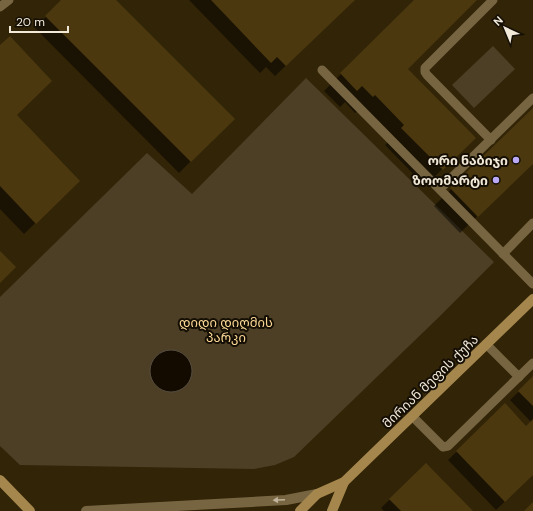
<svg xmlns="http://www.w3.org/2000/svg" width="533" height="511" viewBox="0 0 533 511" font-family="'DM Sans','Noto Sans Georgian',sans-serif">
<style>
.green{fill:#4c3f25}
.water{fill:#140b00;stroke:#574e41}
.shadow{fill:#0007}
.building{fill:#4b380e}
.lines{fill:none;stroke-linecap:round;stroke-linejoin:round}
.service{stroke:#776542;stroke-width:9}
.tertiary{stroke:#776542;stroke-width:10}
.secondary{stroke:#a5874e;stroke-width:10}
.oneway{fill:#c1b49c}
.poi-dot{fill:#baaaf7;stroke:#140e04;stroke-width:1.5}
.labels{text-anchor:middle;stroke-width:4;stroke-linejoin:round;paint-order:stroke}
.poi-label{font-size:13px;font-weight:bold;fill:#f2e9d8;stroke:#140e04;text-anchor:end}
.park-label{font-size:13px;fill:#fcd996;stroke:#140e04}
.street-label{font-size:13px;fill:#f2e9d8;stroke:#140e04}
</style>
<rect width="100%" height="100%" fill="#322407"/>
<g class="green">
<path d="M493,46L515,69L474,108L452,85Z"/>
<path d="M306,78L494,262L438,318L294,457L275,465L254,469L20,465L0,446V297L147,153L192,194Z"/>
</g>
<circle class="water" cx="171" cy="371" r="21"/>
<g class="shadow">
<path d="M62,0H115L233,119L179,173L35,28Z"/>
<path d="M189,0H354L275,76L266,67L260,73Z"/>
<path d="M415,0H476L406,69L474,138L425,186L385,145L388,142L358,111L355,113L345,102L340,107L324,91Z"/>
<path d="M0,47L15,115L67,192L24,234L0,209Z"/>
<path d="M533,109V162L460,233L434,206Z"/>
<path d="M533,378V474L496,510L448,460L505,405L526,427L531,422L510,400Z"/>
<path d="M426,464L472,511H384L381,508Z"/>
</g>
<g class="building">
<path d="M61,0H116L235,119L191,162L45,16Z"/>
<path d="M211,0H355L286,66L277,57L271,63Z"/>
<path d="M414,0H477L408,69L476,138L443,170L401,128L404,125L375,95L373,97L362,86L357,91L340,73Z"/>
<path d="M10,36L52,81L17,115L80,181L36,224L0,186V45Z"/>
<path d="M533,108V164L478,217L450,188Z"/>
<path d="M0,251L16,267L0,283Z"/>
<path d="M533,376V406L518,391Z"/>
<path d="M505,403L526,426L533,419V475L505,502L456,451Z"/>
<path d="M426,463L473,511H401L389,499Z"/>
<path d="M533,502V511H524Z"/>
</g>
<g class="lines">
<g class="service">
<path d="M0,7L9,0"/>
<path d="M322,70L533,284"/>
<path d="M491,140L427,75L425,72V68L493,0"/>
<path d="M440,189L533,98"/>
<path d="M503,254L533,223"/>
<path d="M486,344L519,377"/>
<path d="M412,416L443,447L448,446L533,363"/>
</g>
<path class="tertiary" d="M86,511L286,500L317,494"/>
<g class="secondary">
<path d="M0,480L30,511"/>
<path d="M300,511L317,494L344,482L533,299"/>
<path d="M332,511L344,482"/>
</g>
</g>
<defs><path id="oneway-solid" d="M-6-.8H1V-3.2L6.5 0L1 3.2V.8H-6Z"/></defs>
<use class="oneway" href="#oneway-solid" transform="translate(279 500) rotate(177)"/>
<g class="poi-dot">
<circle cx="516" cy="160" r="4"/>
<circle cx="496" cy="180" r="4"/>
</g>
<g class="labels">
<g class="poi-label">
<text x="508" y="165">ორი ნაბიჯი</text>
<text x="488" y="185">ზოომარტი</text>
</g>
<g class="park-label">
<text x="226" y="327">დიდი დიღმის<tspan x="226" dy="15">პარკი</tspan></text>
</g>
<g class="street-label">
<text transform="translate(430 381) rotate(-44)" y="5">მირიან მეფის ქუჩა</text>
</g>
</g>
<g transform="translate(505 28) rotate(316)" stroke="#140e04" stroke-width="3" paint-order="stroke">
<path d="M0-3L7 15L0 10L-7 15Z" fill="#f2e9d8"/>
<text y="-6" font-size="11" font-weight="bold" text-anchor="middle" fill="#f2e9d8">N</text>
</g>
<path d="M10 26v6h58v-6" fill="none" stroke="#f2e9d8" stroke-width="2"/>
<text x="16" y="26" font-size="12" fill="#f2e9d8" stroke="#140e04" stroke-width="3" paint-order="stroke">20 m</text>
</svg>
